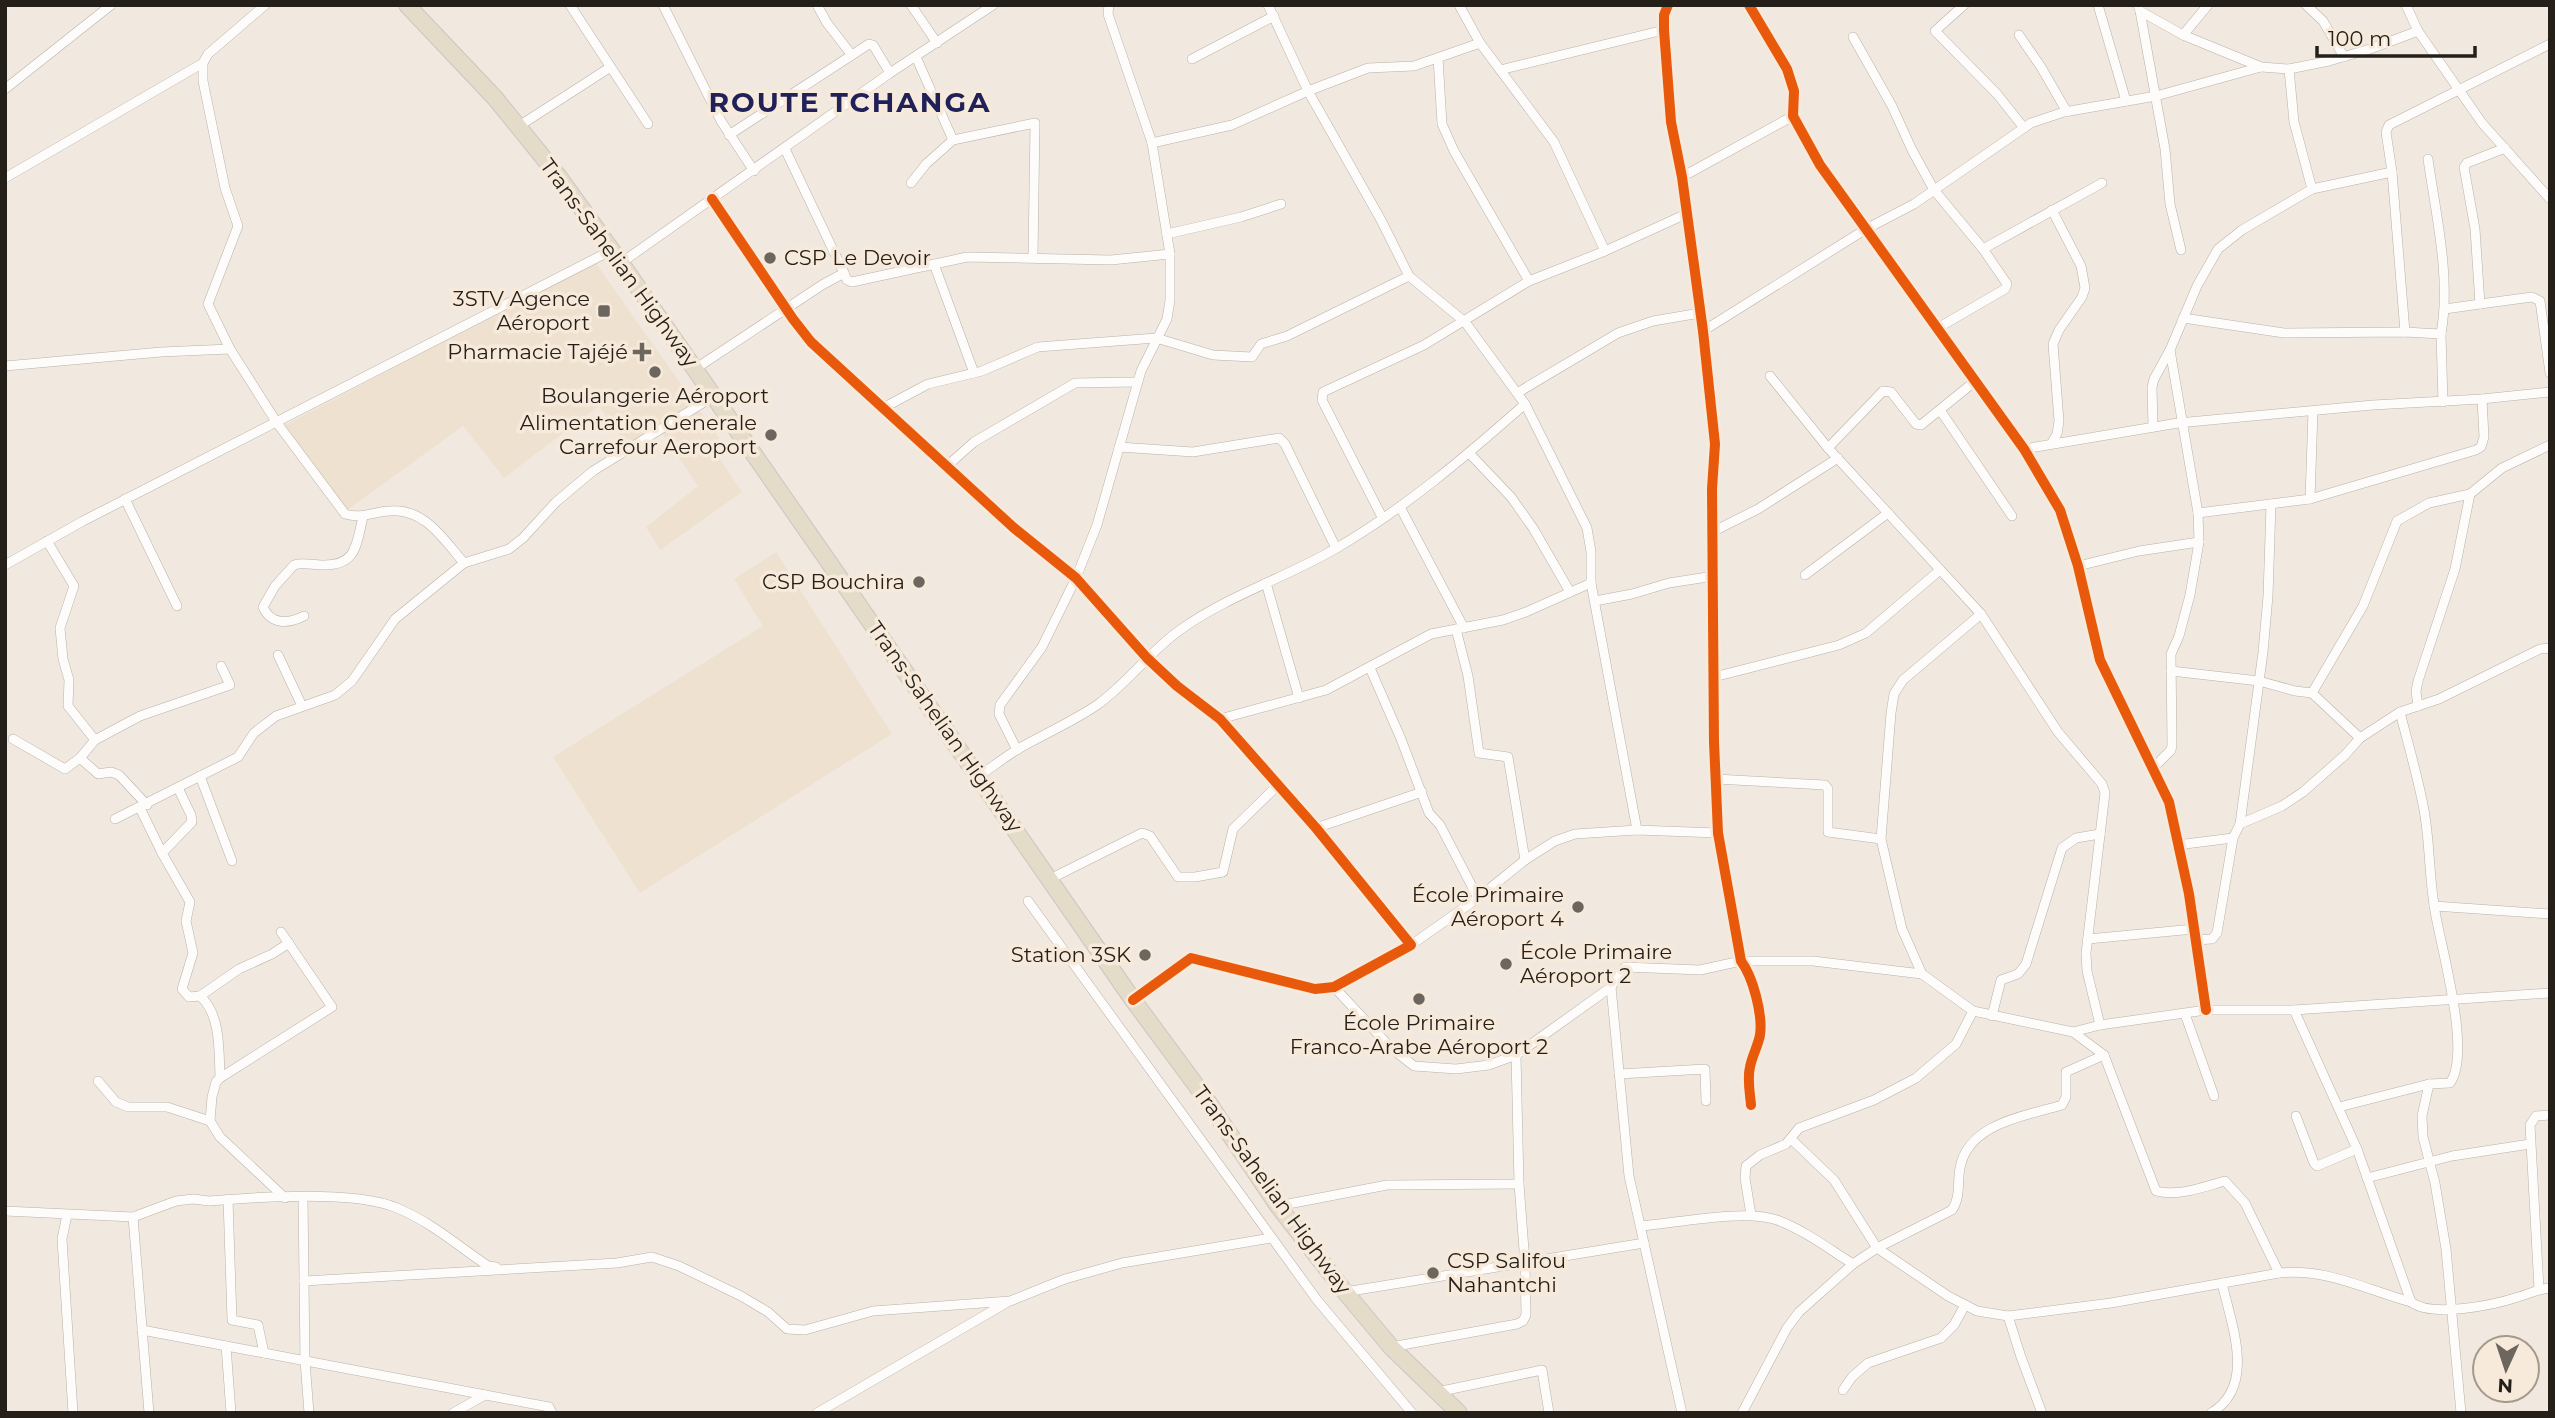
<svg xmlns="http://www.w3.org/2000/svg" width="2555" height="1418" viewBox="0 0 2555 1418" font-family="Montserrat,sans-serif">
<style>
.built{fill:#eee1d0}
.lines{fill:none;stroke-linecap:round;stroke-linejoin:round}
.street-casing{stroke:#b7b1aa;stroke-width:10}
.highway-casing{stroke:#cac6c1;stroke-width:18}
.street{stroke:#fdfcfa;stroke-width:9}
.highway{stroke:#e4dbc9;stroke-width:16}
.cycleway-casing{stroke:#f7eada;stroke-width:15}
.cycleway{stroke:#e8590c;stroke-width:10}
.poi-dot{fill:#6c665f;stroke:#f7eada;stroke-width:2.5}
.labels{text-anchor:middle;stroke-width:7;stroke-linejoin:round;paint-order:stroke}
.poi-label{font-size:21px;fill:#241f19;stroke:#f7eada;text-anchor:end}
.street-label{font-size:21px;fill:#241f19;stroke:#f7eada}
.district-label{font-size:28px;font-weight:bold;letter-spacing:2px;fill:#21215a;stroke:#f7eada}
</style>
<rect width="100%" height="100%" fill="#f1e9e0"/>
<g class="built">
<path d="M595,262L719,438L711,446L742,492L660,550L646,527L698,486L662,433L626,445L599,406L504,478L463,426L346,511L283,426Z"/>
<path d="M776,552L892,734L640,893L553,757L763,626L734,579Z"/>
</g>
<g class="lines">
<defs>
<g id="street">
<path d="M265,5L208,54L203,63V81L225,188L238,226L208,304L230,349L277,423L345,514C362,519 372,512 389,511C424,507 444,540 464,563"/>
<path d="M570,5L648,124"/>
<path d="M663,5L721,121L754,171"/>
<path d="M817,5L827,23L851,54"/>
<path d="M911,5L937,43"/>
<path d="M1109,5L1108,14L1152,143"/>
<path d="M1268,5L1308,91L1381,220L1409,276L1465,322L1525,404L1587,528L1591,552V583L1637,830"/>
<path d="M1459,5L1480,43L1554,142L1605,251"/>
<path d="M1668,5L1664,15V30L1671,122L1682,177L1703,331L1715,444L1712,489L1714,742L1718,833L1741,961C1753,977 1763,1015 1760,1035C1758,1046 1752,1056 1750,1067C1747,1079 1750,1093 1751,1105"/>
<path d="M1749,5L1787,69L1794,91L1793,116L1820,165L2024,449L2060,510L2078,566L2100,660L2169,802L2189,894L2206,1010"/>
<path d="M1964,5L1935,31L1997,94L2024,128"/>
<path d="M2098,5L2126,101"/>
<path d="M2138,5L2140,11L2183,35L2261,67L2289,69L2329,61L2370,49L2418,31L2406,5"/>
<path d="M2306,5L2323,21L2344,57"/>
<path d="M2140,11L2165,149L2170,204L2181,250"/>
<path d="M2418,31L2482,123L2550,199"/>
<path d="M2019,35L2041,67L2067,112"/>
<path d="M2183,35L2208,5"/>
<path d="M1853,37L1892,106L1912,150L1934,190L1983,249L2007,284L2005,289L1936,329"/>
<path d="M916,57L953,140"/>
<path d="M1438,58L1442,124L1454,151L1529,281"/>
<path d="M1192,59L1274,16"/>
<path d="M1500,70L1664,30"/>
<path d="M5,89L111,5"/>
<path d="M519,126L609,68"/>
<path d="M729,135L869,44L873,45L890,73"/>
<path d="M785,149L844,273"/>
<path d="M2428,159C2436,216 2451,277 2441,334"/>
<path d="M2392,172L2405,332"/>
<path d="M1682,177L1793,116"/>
<path d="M5,178L203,63"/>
<path d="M911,183L926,164L953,140L1035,123L1033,257"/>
<path d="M2312,189L2392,172L2386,132L2389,125L2550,44"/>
<path d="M712,199L793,319L811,342L1014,528L1076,578L1147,658L1177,686L1220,719L1316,828L1411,945L1334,987L1315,989L1191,958L1133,1000"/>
<path d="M1167,234L1241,217L1281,204"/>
<path d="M1983,249L2102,183"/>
<path d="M621,263L890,73L993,5"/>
<path d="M934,264L974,373"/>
<path d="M2480,304L2532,297L2540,301L2550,373"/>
<path d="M2445,309L2480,304L2475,229L2464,167L2467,163L2505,148"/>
<path d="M2183,318L2284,333L2405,332L2441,334L2443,402"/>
<path d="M1703,331L1866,229L1914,204L2031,123L2064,112L2156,96L2261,67"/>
<path d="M5,366L161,352L230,349"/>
<path d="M695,369L822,285L844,273L847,280L852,282L967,257L1111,260L1170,254"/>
<path d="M1770,376L1828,448L1981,614L2058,732L2102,784L2105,793L2086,953L2087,971L2100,1025"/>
<path d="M1517,393L1618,333L1653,321L1700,313"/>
<path d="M883,408L928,384L982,371L1038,347L1156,338L1213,355L1252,357L1261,344L1287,336L1409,276"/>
<path d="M1940,410L2012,516"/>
<path d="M2153,427L2152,387L2154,379L2170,350L2197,286L2218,249L2242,230L2312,189L2294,122L2289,69"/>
<path d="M2051,444L2057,434L2059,421L2053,344L2059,330L2082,297L2085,288L2081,266L2052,210"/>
<path d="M1119,447L1193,452L1279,438L1285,444L1336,548"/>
<path d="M1828,448L1883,391L1891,392L1916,424L1921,425L1974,382"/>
<path d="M2024,449L2178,423L2373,405L2482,399L2550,392"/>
<path d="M1469,453L1511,497L1533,528L1570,592"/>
<path d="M947,466L974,442L1075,383L1137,382"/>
<path d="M125,499L177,606"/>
<path d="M2310,499L2313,411"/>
<path d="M1400,507L1464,628"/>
<path d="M2198,513L2310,499L2476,450L2481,447L2484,437L2482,399"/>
<path d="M1382,517L1322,400L1323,392L1424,345L1529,281L1605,251L1686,214"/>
<path d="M1712,532L1758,509L1838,458"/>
<path d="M47,541L74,586L60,628L63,659L69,680L68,706L95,740L140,716L230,685L221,666"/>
<path d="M5,565L83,521L612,250"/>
<path d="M2078,566L2139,551L2199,542"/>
<path d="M1805,575L1888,513"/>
<path d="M1266,583L1299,698"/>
<path d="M1595,601L1632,594L1669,583L1714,576"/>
<path d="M1981,614L1903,680L1894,694L1891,713L1881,839L1902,929L1922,974L1973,1011L2073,1032L2100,1025L2206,1010H2294L2550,993"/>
<path d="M304,616C288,624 271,625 263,607L275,586L294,565C303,562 312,565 322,565C357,566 356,545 363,517"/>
<path d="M1456,629L1468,676L1479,753L1508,757L1525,860"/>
<path d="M278,655L302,706"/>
<path d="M1370,668L1401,739L1429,813L1440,825L1478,898"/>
<path d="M2171,671L2259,681L2295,691L2312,693L2363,606L2397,521L2429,503L2470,494L2502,468L2550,445"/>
<path d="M1714,677L1839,645L1866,633L1940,570"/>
<path d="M2312,693L2360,738"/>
<path d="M2418,706L2416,691L2418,681L2455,569L2470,494"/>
<path d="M2400,712L2439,699L2540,649L2550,648"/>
<path d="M1220,719L1326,690L1431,634L1503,620L1526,612L1591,583"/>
<path d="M13,739L65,769L80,758L95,740"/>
<path d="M1017,750L999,714L1000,705L1042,647L1076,578L1097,525L1141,371L1167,319L1170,300V254L1152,143L1232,125L1308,91L1368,68L1414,66L1480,43"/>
<path d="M80,758L98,774L111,772L119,775L147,805"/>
<path d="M2153,768L2171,750L2172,745L2171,654L2179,636L2190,595L2199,542L2198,513L2170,350"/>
<path d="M200,776L232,861"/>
<path d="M979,776C992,767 1005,757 1018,749C1044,734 1072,722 1097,705C1128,683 1149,652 1180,630C1227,596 1285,578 1335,549C1404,509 1465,457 1525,404"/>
<path d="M1716,779L1825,785L1828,789V832L1881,839"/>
<path d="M178,788L191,815L192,822L162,853L190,902L186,921L193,953L182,989L189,997L200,996"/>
<path d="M140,808L162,853"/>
<path d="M115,819L238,757L254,733L276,716L335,695L352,681L395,619L464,563L509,549L523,538L556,502L593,471L714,396"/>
<path d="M2240,824L2282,806L2303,792L2345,755L2360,738L2400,712C2408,744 2418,777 2424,810C2430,843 2429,877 2435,911C2441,948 2472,1053 2450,1083L2429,1084L2339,1107"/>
<path d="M1316,828L1422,792"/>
<path d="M2177,845L2233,838"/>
<path d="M1050,879L1142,833L1150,836L1178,877H1195L1223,872L1233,829L1277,786"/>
<path d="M1028,901L1317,1300L1412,1413"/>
<path d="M2434,906L2550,914"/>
<path d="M281,932L332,1007L220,1078L216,1082L212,1097L210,1121L220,1137L285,1198"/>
<path d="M2088,939L2194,929"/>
<path d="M2195,940L2212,939L2217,933L2233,838L2240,824L2263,652L2268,596L2271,504"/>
<path d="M1411,945L1478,898L1525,860L1555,841L1575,834L1637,830L1718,833"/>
<path d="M1334,987L1391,1048L1414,1066L1456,1069L1489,1065L1516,1055L1611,987L1625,967L1700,970L1741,961H1813L1922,974"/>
<path d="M1611,987L1629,1176L1682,1413"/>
<path d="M2294,1010L2357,1149L2411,1302"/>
<path d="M2185,1014L2214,1096"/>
<path d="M1992,1016L2001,980L2018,974L2026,964L2062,848L2076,838L2100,834"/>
<path d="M2073,1032L2104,1055L2156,1191C2178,1197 2203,1187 2225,1181L2245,1203L2279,1273"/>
<path d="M1619,1074L1705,1069L1706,1101"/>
<path d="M220,1078C219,1052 221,1014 200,996L239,969L272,954L289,943"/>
<path d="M98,1081L116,1102L128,1107H167L210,1121"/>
<path d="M2429,1084L2422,1116L2423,1137L2435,1183L2446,1249L2461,1413"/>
<path d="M2296,1116L2314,1163L2317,1166L2357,1149"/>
<path d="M1791,1139L1834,1180L1877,1248L1948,1296L1977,1311L2008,1316L2111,1303L2279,1273C2328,1268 2366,1290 2411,1302C2432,1318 2494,1305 2518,1297C2529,1294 2538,1289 2550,1288"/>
<path d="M2367,1178L2452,1156L2530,1144"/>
<path d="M303,1198L305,1361L309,1413"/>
<path d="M228,1199L232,1320L258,1325L264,1353"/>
<path d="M1278,1206L1387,1185L1519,1184"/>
<path d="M5,1211L133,1217L176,1201L193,1199L209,1201C256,1197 355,1190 397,1208C431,1222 458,1246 488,1266L496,1267"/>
<path d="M67,1215L62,1239L73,1413"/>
<path d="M1751,1215L1745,1178L1746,1166L1760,1155L1786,1144L1799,1128L1874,1100L1916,1078L1956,1044L1973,1011"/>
<path d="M133,1217L149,1413"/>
<path d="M1641,1226C1678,1223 1742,1209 1777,1220C1804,1230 1829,1249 1853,1264"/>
<path d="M304,1281L617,1263L652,1257L679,1266L741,1296L768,1312L787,1329L805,1330L873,1311L1010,1301L1065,1279L1122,1263L1271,1238"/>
<path d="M2539,1289L2530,1125L2536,1116L2550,1115"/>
<path d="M1345,1292L1644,1243"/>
<path d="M2008,1316L2021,1357L2042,1413"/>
<path d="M142,1330L549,1407L552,1413"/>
<path d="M226,1346L231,1413"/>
<path d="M1391,1347L1517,1324L1523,1321L1526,1315L1525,1263L1519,1184L1516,1055"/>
<path d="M1843,1390L1852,1377L1868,1363L1941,1338L1954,1325L1965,1305"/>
<path d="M1437,1392L1542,1370L1549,1413"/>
<path d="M453,1413L485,1395"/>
<path d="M817,1413L1006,1303"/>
<path d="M1742,1413L1787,1328L1799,1312L1853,1264L1877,1248L1952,1210C1961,1197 1957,1183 1960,1168C1968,1123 2026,1116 2062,1105L2066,1097V1072L2104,1055"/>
<path d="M2211,1413C2257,1386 2231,1324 2222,1283"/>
</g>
<path id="highway" d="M407,5L495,98L559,177L621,263L1133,1000L1204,1096L1278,1206L1345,1292L1391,1347L1459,1413"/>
</defs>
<use href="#street" class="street-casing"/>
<use href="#highway" class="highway-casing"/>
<use href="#street" class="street"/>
<use href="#highway" class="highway"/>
<defs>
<g id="cycleway">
<path d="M1668,5L1664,15V30L1671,122L1682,177L1703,331L1715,444L1712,489L1714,742L1718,833L1741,961C1753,977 1763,1015 1760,1035C1758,1046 1752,1056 1750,1067C1747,1079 1750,1093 1751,1105"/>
<path d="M1749,5L1787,69L1794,91L1793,116L1820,165L2024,449L2060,510L2078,566L2100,660L2169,802L2189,894L2206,1010"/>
<path d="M712,199L793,319L811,342L1014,528L1076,578L1147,658L1177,686L1220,719L1316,828L1411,945L1334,987L1315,989L1191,958L1133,1000"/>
</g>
</defs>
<use href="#cycleway" class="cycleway-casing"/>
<use href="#cycleway" class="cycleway"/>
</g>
<g class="poi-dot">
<circle cx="770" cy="258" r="7"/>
<rect x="597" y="304" width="14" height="14" rx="3.5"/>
<path d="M638.5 341.5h7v7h7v7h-7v7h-7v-7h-7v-7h7z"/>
<circle cx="655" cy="372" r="7"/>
<circle cx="771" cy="435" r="7"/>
<circle cx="919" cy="582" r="7"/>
<circle cx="1578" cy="907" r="7"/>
<circle cx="1145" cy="955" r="7"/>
<circle cx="1506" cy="964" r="7"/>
<circle cx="1419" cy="999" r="7"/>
<circle cx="1433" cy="1273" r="7"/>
</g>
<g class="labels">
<g class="poi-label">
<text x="784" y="265" text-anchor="start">CSP Le Devoir</text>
<text x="590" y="306">3STV Agence<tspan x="590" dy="24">Aéroport</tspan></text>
<text x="628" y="359">Pharmacie Tajéjé</text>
<text x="655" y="403" text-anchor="middle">Boulangerie Aéroport</text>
<text x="757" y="430">Alimentation Generale<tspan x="757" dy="24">Carrefour Aeroport</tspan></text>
<text x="905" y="589">CSP Bouchira</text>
<text x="1564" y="902">École Primaire<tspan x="1564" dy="24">Aéroport 4</tspan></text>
<text x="1520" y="959" text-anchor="start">École Primaire<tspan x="1520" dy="24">Aéroport 2</tspan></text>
<text x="1131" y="962">Station 3SK</text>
<text x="1419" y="1030" text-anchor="middle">École Primaire<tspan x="1419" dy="24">Franco-Arabe Aéroport 2</tspan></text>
<text x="1447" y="1268" text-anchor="start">CSP Salifou<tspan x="1447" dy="24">Nahantchi</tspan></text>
</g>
<g class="street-label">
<text transform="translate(619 263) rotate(54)" y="7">Trans-Sahelian Highway</text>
<text transform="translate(945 727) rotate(55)" y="7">Trans-Sahelian Highway</text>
<text transform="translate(1272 1190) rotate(54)" y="7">Trans-Sahelian Highway</text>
</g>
<g class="district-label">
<text x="850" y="112">ROUTE TCHANGA</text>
</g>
</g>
<rect width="2555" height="1418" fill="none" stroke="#241f19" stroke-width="14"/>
<g transform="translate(2506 1369) rotate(183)"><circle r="33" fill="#f7eada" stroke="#a3998d" stroke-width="2"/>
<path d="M0-5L12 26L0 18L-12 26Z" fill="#6c665f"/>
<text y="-10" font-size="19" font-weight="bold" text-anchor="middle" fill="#241f19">N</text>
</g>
<path d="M2317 46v10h158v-10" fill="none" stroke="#241f19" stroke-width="3.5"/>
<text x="2328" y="46" font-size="21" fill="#241f19" stroke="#f7eada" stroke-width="5" paint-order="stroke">100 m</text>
</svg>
